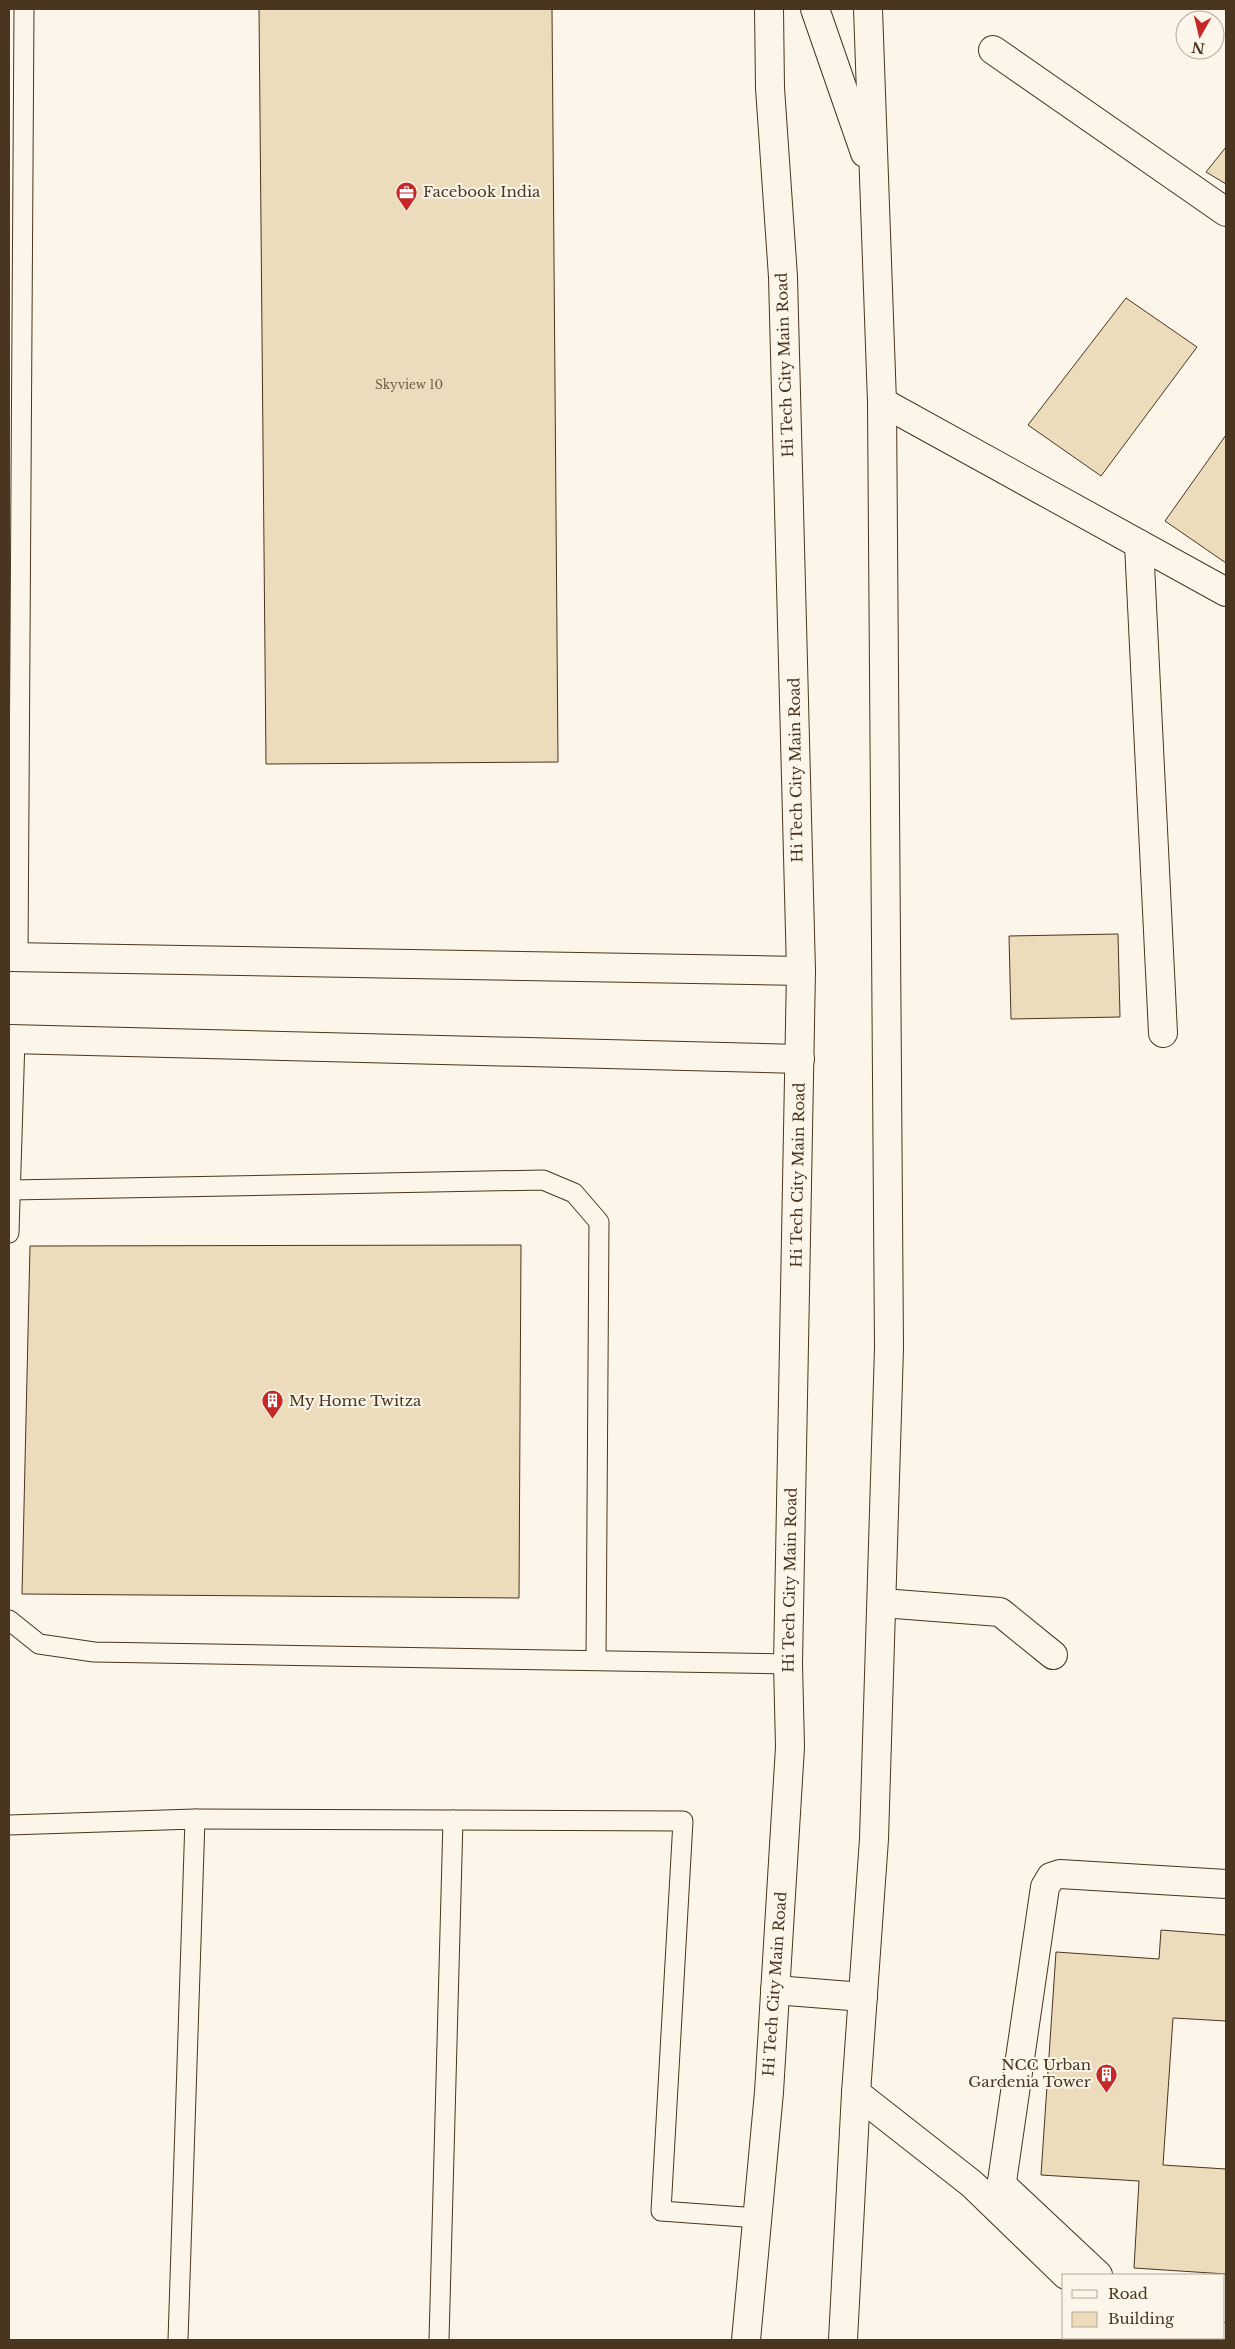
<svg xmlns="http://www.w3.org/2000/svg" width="1235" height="2349" viewBox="0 0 1235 2349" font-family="'Libre Baskerville',serif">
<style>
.building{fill:#ecdcbc;stroke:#4a3520}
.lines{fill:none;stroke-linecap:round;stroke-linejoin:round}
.lane-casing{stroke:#4a3520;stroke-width:21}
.street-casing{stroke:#4a3520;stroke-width:30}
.secondary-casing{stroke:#4a3520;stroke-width:30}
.primary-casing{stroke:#4a3520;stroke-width:30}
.lane{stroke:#fbf6e9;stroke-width:19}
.street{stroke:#fbf6e9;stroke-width:28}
.secondary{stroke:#fbf6e9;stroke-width:28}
.primary{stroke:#fbf6e9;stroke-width:28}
.labels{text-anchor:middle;stroke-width:4;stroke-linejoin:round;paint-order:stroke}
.number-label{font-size:12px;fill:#725f47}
.poi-label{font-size:15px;fill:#4a3520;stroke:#fbf6e9;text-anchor:start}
.street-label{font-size:15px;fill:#4a3520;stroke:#fbf6e9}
</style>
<rect width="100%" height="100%" fill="#fbf6e9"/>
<g class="building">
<path d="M259,9H552L558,762L266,764Z"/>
<path d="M1226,147V184L1206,172Z"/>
<path d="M1126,298L1197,347L1101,476L1028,425Z"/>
<path d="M1226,435V563L1165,521Z"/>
<path d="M1118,934L1120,1017L1011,1019L1009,936Z"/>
<path d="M521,1245L519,1598L22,1594L30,1246Z"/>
<path d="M1161,1930L1226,1935V2021L1173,2018L1163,2165L1226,2169V2274L1134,2268L1139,2181L1041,2175L1056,1952L1159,1959Z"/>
</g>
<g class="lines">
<defs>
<g id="lane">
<path d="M18,957L24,9"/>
<path d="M10,1190L543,1180L574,1193L599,1222L596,1660"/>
<path d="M9,1233L15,1039"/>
<path d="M9,1620L39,1644L94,1652L788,1664"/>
<path d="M195,1819L453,1820L439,2340"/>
<path d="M453,1820L683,1821L661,2211L758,2218"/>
<path d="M9,1825L195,1819L178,2340"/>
</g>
<g id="street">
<path d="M993,50L1226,212"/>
<path d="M882,402L1226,592"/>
<path d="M1139,544L1163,1033"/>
<path d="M882,1603L1000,1612L1053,1655"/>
<path d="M856,2093L972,2184L1066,2275"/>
<path d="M1001,2184L1098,2275"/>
<path d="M998,2209L1045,1887L1051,1877L1060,1874L1226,1884"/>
<path d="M1224,2337L1225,2340"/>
<path d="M1129,2338L1132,2340"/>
</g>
<g id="secondary">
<path d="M9,957L801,971"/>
<path d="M9,1039L800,1059"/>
</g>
<g id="primary">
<path d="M815,9L865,153"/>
<path d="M775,1990L863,1997"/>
<path d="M746,2340L769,2092L790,1747L788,1664L801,971L783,277L770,88L769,9"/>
<path d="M843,2340L856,2093L874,1839L889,1348L882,402L868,9"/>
</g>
</defs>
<use href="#lane" class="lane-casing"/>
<use href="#street" class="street-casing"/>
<use href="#secondary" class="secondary-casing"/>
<use href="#primary" class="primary-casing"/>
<use href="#lane" class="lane"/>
<use href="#street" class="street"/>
<use href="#secondary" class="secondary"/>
<use href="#primary" class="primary"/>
</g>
<defs>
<symbol id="office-pin" viewBox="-11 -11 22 30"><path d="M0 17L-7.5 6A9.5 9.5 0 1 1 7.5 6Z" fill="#c62828" stroke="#fbf6e9"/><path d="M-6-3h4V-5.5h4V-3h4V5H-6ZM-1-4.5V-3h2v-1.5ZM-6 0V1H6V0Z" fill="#fff"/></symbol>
<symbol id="building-pin" viewBox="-11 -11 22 30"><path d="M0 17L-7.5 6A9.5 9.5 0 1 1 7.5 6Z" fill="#c62828" stroke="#fbf6e9"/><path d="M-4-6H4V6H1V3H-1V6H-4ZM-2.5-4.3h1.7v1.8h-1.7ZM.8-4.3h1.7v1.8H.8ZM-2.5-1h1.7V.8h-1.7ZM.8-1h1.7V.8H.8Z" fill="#fff"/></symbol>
</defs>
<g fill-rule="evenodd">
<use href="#office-pin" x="394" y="180" width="25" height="34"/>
<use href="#building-pin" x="260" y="1388" width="25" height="34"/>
<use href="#building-pin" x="1094" y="2062" width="25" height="34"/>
</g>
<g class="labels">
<g class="number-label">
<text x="409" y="389">Skyview 10</text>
</g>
<g class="poi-label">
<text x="423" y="197">Facebook India</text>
<text x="289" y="1406">My Home Twitza</text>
<text x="1091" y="2070" text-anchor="end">NCC Urban<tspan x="1091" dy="17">Gardenia Tower</tspan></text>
</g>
<g class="street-label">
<text transform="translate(785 365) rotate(-92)" y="5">Hi Tech City Main Road</text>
<text transform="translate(796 770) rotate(-91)" y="5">Hi Tech City Main Road</text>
<text transform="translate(798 1175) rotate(-89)" y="5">Hi Tech City Main Road</text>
<text transform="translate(790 1580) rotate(-89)" y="5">Hi Tech City Main Road</text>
<text transform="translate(775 1984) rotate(-86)" y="5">Hi Tech City Main Road</text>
</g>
</g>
<rect width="1235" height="2349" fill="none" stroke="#4a3520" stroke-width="20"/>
<rect x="1062" y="2274" width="162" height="65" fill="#fbf6e9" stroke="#b4a999"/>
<rect x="1072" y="2290" width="25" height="8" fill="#fbf6e9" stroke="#b4a999"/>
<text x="1108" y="2299" font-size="15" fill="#4a3520">Road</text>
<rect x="1072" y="2312" width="25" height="15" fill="#ecdcbc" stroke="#b4a999"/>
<text x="1108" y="2324" font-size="15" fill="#4a3520">Building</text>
<g transform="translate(1200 35) rotate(188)"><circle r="24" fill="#fbf6e9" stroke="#b4a999"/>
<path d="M0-4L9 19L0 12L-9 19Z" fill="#c62828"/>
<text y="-8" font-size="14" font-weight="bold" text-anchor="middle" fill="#4a3520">N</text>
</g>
</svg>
